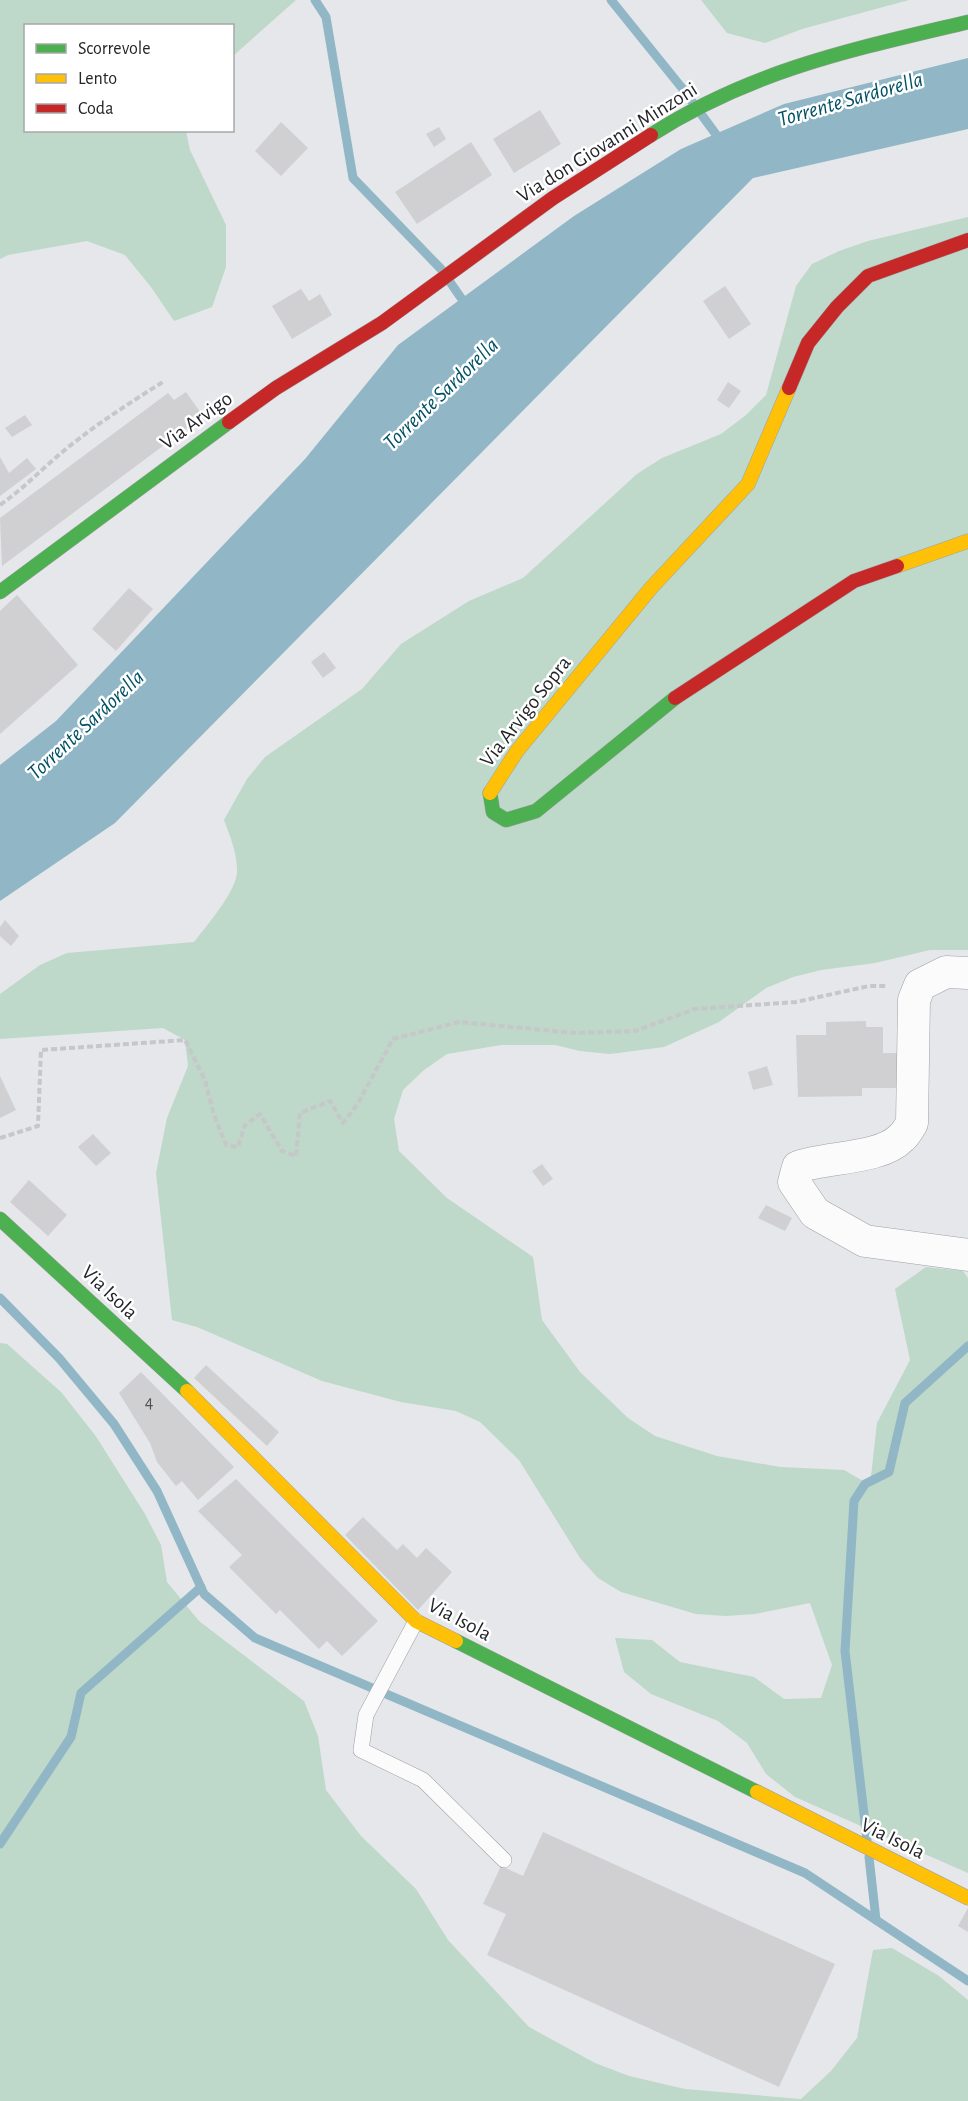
<svg xmlns="http://www.w3.org/2000/svg" width="968" height="2101" viewBox="0 0 968 2101" font-family="'Alegreya Sans',sans-serif">
<style>
.green{fill:#bed8ca}
.water{fill:#91b7c6}
.lines{fill:none;stroke-linecap:round;stroke-linejoin:round}
.stream{stroke:#91b7c6;stroke-width:9}
.building{fill:#d0d0d2}
.lane-casing{stroke:#9fa1a3;stroke-width:16}
.street-casing{stroke:#9fa1a3;stroke-width:33}
.fast-casing{stroke:#9fa1a3;stroke-width:15}
.slow-casing{stroke:#9fa1a3;stroke-width:15}
.jam-casing{stroke:#9fa1a3;stroke-width:15}
.path{stroke:#c6c7c8;stroke-width:4;stroke-dasharray:6 3;stroke-linecap:butt}
.lane{stroke:#fbfbfc;stroke-width:15}
.street{stroke:#fbfbfc;stroke-width:32}
.fast{stroke:#4caf50;stroke-width:14}
.slow{stroke:#ffc107;stroke-width:14}
.jam{stroke:#c62828;stroke-width:14}
.labels{text-anchor:middle;stroke-width:5;stroke-linejoin:round;paint-order:stroke}
.number-label{font-size:18px;fill:#505153}
.street-label{font-size:21px;fill:#242528;stroke:#fff}
.water-label{font-size:22px;font-style:italic;fill:#005165;stroke:#fff}
</style>
<rect width="100%" height="100%" fill="#e5e7ea"/>
<g class="green">
<path d="M0,0H296L233,56L232,26H26V130L186,131L190,150L226,225V267L212,307L174,321L151,287L125,255L87,241L8,255L0,259Z"/>
<path d="M701,0H909L802,29L765,43L727,33Z"/>
<path d="M968,217V950H930L875,963L821,970L793,977L766,988L719,1022L664,1047L610,1054L580,1051L555,1045H501L447,1054L424,1070L403,1090L394,1119L399,1151L447,1198L533,1257L542,1320L580,1372L628,1418L655,1436L717,1456L780,1467L844,1470L870,1485L877,1423L910,1360L895,1289L926,1267L963,1271L968,1278V1873L795,1797L766,1774L747,1743L718,1721L651,1694L624,1672L615,1638L652,1640L680,1662L754,1677L784,1699L821,1698L832,1665L810,1603L755,1614L726,1616L696,1614L621,1592L598,1578L580,1558L519,1460L480,1422L456,1411L401,1402L322,1381L197,1327L172,1320L156,1173L167,1118L188,1066L185,1040L163,1028L0,1039V994L40,965L67,953L194,942C206,926 238,890 237,870C237,853 230,836 224,820L247,779L265,757L362,689L401,644L469,601L523,578L637,474L662,458L721,434L746,415L766,395L796,286L812,264L839,251L868,241Z"/>
<path d="M0,1343L7,1344L61,1392L95,1435L145,1514L161,1545L167,1582L199,1621L304,1701L318,1736L326,1790L361,1836L416,1889L448,1940L529,2027L595,2063L629,2076L685,2089L801,2099L831,2071L857,2038L873,1950L892,1948L939,1976L968,2000V2101H0Z"/>
</g>
<path class="water" d="M968,58V129L753,178L115,823L0,901V765L56,721L305,459L398,345L574,216L681,149L784,104Z"/>
<g class="lines">
<g class="stream">
<path d="M315,0L326,17L353,178L441,269L468,308"/>
<path d="M611,0L682,88L723,144"/>
<path d="M0,1298L59,1358L114,1424L157,1491L204,1594L255,1638L805,1873L968,1981"/>
<path d="M867,1840L845,1651L854,1501L865,1484L889,1472L905,1403L968,1346"/>
<path d="M0,1844L71,1737L81,1693L201,1587"/>
<path d="M869,1857L876,1920"/>
</g>
</g>
<g class="building">
<path d="M540,110L561,144L514,173L493,139Z"/>
<path d="M281,122L308,148L281,176L255,151Z"/>
<path d="M439,127L446,139L434,147L426,134Z"/>
<path d="M471,142L492,175L417,224L395,192Z"/>
<path d="M725,286L751,324L729,339L703,301Z"/>
<path d="M301,289L309,301L320,294L332,315L292,339L272,306Z"/>
<path d="M728,382L741,391L729,408L717,400Z"/>
<path d="M186,392L203,416L2,566L0,518L168,393L174,400Z"/>
<path d="M25,415L32,425L12,437L5,428Z"/>
<path d="M0,457L9,473L27,458L36,469L0,496Z"/>
<path d="M129,588L153,609L116,651L92,629Z"/>
<path d="M17,595L78,665L0,734V611Z"/>
<path d="M324,652L336,668L323,678L311,662Z"/>
<path d="M5,920L19,936L11,946L0,936V927Z"/>
<path d="M866,1021V1027H883V1053H903V1088H862V1096L798,1097L796,1035H826V1022Z"/>
<path d="M767,1066L773,1085L753,1090L748,1072Z"/>
<path d="M0,1076L16,1110L0,1118Z"/>
<path d="M93,1134L111,1153L96,1166L78,1147Z"/>
<path d="M542,1164L553,1179L543,1186L532,1171Z"/>
<path d="M29,1180L67,1215L48,1236L10,1202Z"/>
<path d="M766,1205L792,1218L785,1231L758,1218Z"/>
<path d="M206,1365L279,1432L267,1446L194,1378Z"/>
<path d="M141,1372L234,1467L198,1500L182,1481L176,1486L157,1462L150,1443L119,1393Z"/>
<path d="M236,1479L378,1621L342,1656L327,1641L319,1649L280,1610L276,1614L229,1567L242,1555L198,1511Z"/>
<path d="M363,1517L397,1550L403,1544L417,1558L426,1548L452,1572L418,1610L345,1535Z"/>
<path d="M543,1832L835,1964L779,2087L487,1955L506,1914L483,1904L501,1866L523,1876Z"/>
<path d="M968,1908V1932L958,1926Z"/>
</g>
<g class="lines">
<defs>
<path id="lane" d="M416,1621L366,1715L361,1750L423,1780L504,1860"/>
<path id="street" d="M968,973L946,972L920,985L914,1000L912,1123C909,1128 906,1134 901,1138C881,1159 826,1157 798,1167L794,1182L815,1213L865,1241L968,1255"/>
<g id="fast">
<path d="M651,135C752,70 854,49 968,22"/>
<path d="M0,592L229,422"/>
<path d="M490,793L493,812L506,820L536,811L675,698"/>
<path d="M0,1219L187,1391"/>
<path d="M456,1641L757,1792"/>
</g>
<g id="slow">
<path d="M897,566L968,541"/>
<path d="M490,793L517,751L651,588L748,484L789,388"/>
<path d="M187,1391L416,1621L456,1641"/>
<path d="M757,1792L968,1898"/>
</g>
<g id="jam">
<path d="M789,388L808,343L837,307L868,276L968,240"/>
<path d="M229,422L276,388L382,323L553,198L651,135"/>
<path d="M675,698L854,581L897,566"/>
</g>
</defs>
<use href="#lane" class="lane-casing"/>
<use href="#street" class="street-casing"/>
<use href="#fast" class="fast-casing"/>
<use href="#slow" class="slow-casing"/>
<use href="#jam" class="jam-casing"/>
<g class="path">
<path d="M0,505C20,491 35,476 53,460C86,431 126,405 163,382"/>
<path d="M0,1138L38,1126L41,1050L185,1040L205,1080L214,1115L226,1145L238,1147L245,1125L260,1114L282,1151L296,1156L300,1113L330,1101L343,1123L357,1105L393,1039L459,1022L575,1033L635,1031L695,1009L796,1002L869,986H887"/>
</g>
<use href="#lane" class="lane"/>
<use href="#street" class="street"/>
<use href="#fast" class="fast"/>
<use href="#slow" class="slow"/>
<use href="#jam" class="jam"/>
</g>
<g class="labels">
<g class="number-label">
<text x="149" y="1408">4</text>
</g>
<g class="street-label">
<text transform="translate(607 142) rotate(-32)" y="7">Via don Giovanni Minzoni</text>
<text transform="translate(196 420) rotate(-36)" y="7">Via Arvigo</text>
<text transform="translate(525 711) rotate(-52)" y="7">Via Arvigo Sopra</text>
<text transform="translate(110 1292) rotate(43)" y="7">Via Isola</text>
<text transform="translate(460 1619) rotate(28)" y="7">Via Isola</text>
<text transform="translate(893 1838) rotate(26)" y="7">Via Isola</text>
</g>
<g class="water-label">
<text transform="translate(850 98) rotate(-16)" y="8">Torrente Sardorella</text>
<text transform="translate(440 393) rotate(-44)" y="8">Torrente Sardorella</text>
<text transform="translate(85 724) rotate(-43)" y="8">Torrente Sardorella</text>
</g>
</g>
<rect x="24" y="24" width="210" height="108" fill="#ffffff" stroke="#a7a8a9" stroke-width="1.5"/>
<rect x="36" y="44" width="30" height="9" fill="#4caf50" stroke="#a7a8a9" stroke-width="1.5"/>
<text x="78" y="54" font-size="18" fill="#242528">Scorrevole</text>
<rect x="36" y="74" width="30" height="9" fill="#ffc107" stroke="#a7a8a9" stroke-width="1.5"/>
<text x="78" y="84" font-size="18" fill="#242528">Lento</text>
<rect x="36" y="104" width="30" height="9" fill="#c62828" stroke="#a7a8a9" stroke-width="1.5"/>
<text x="78" y="114" font-size="18" fill="#242528">Coda</text>
</svg>
